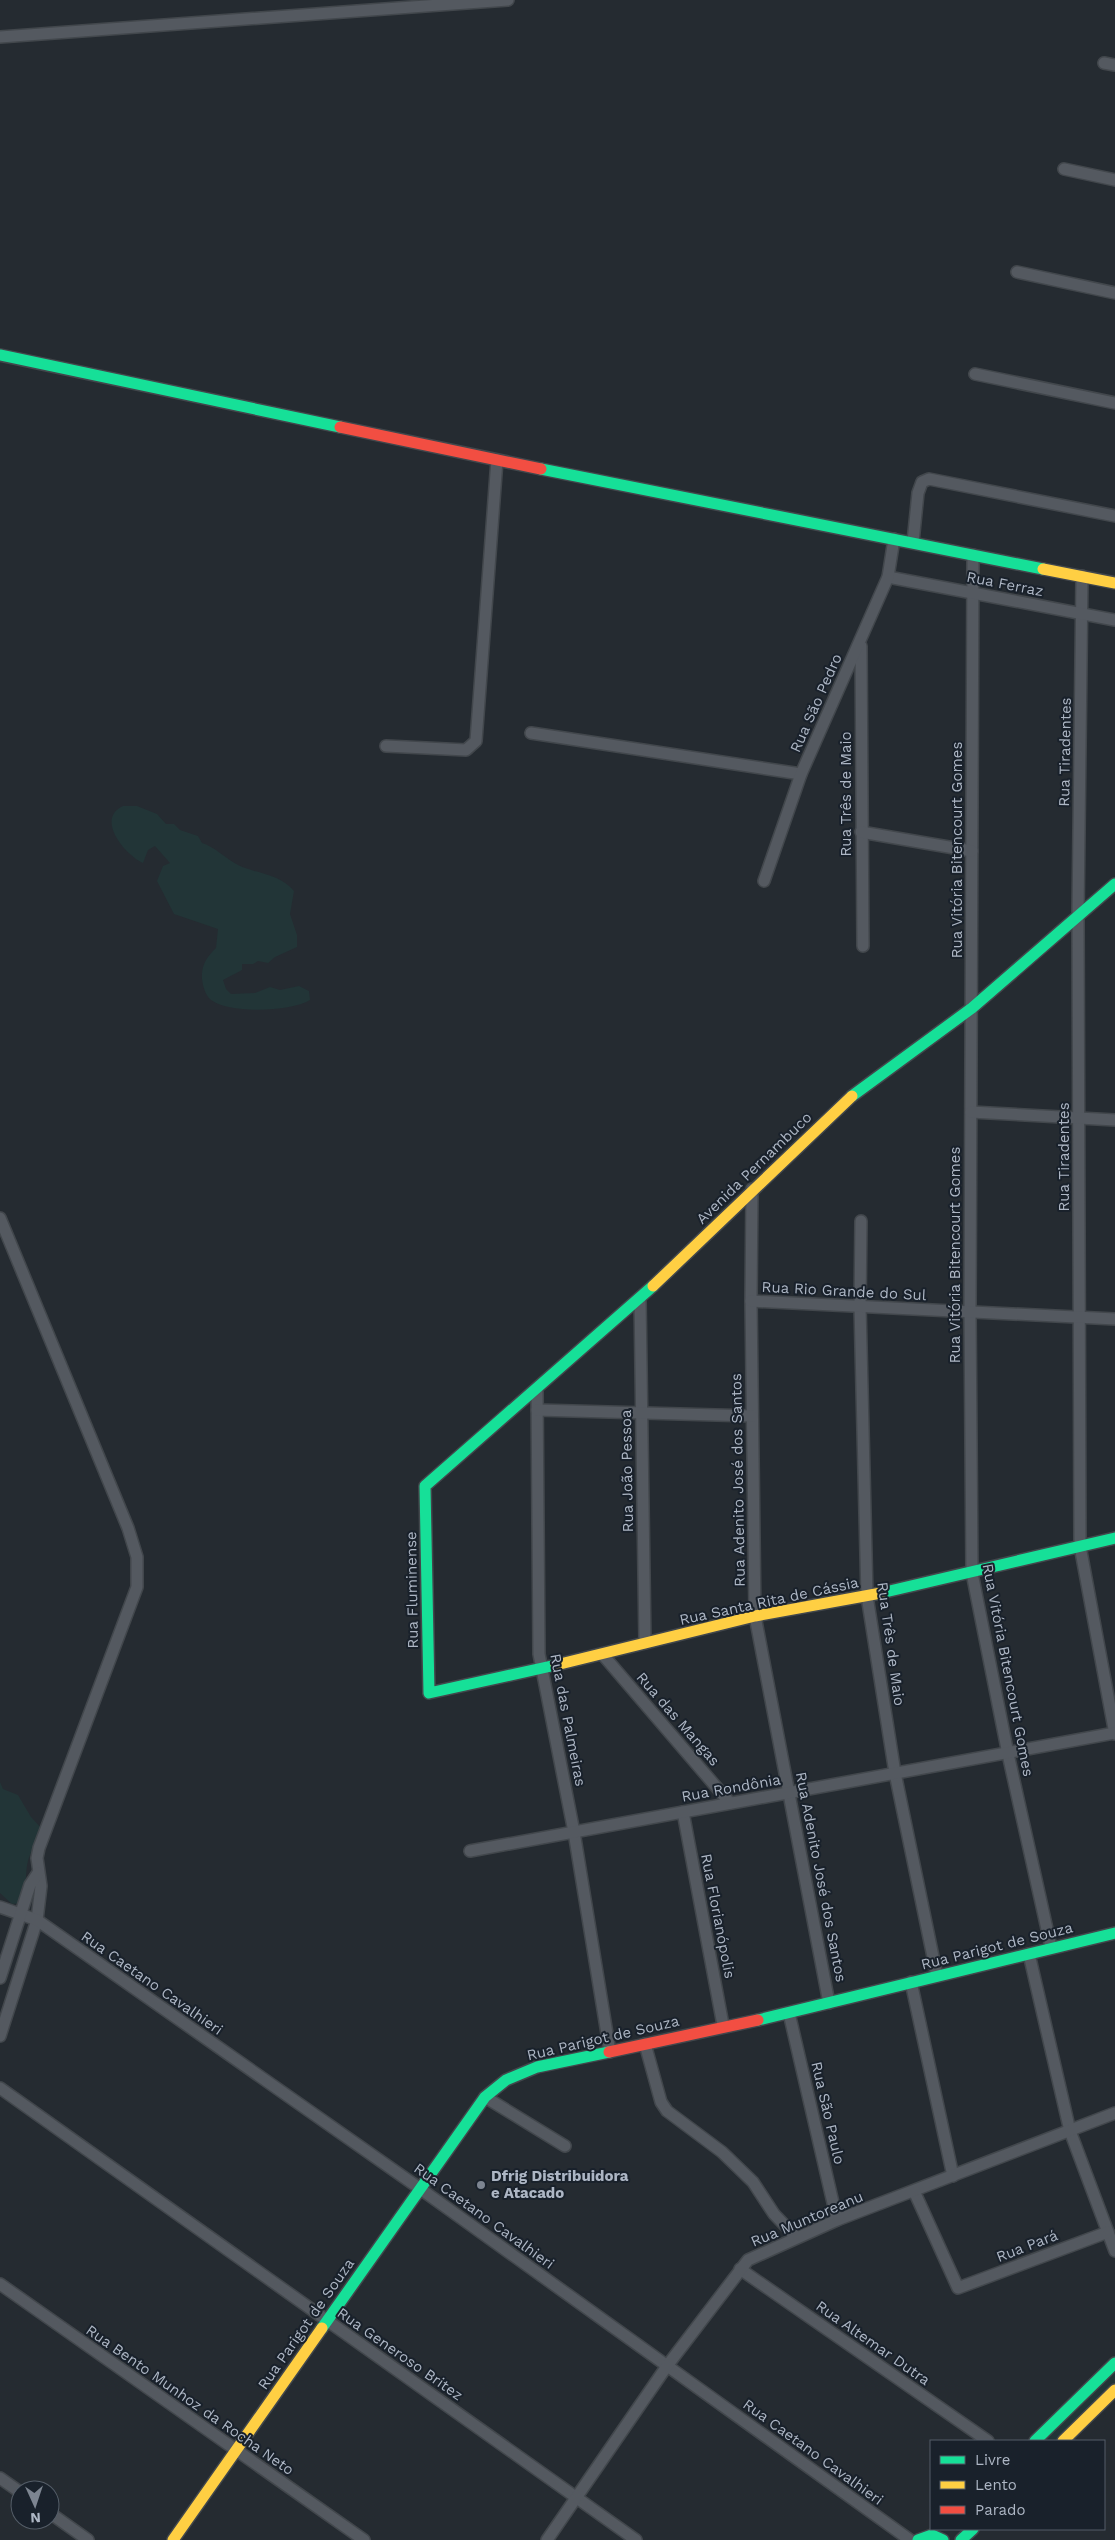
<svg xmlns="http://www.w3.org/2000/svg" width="1115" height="2540" viewBox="0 0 1115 2540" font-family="'Work Sans',sans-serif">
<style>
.green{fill:#223537}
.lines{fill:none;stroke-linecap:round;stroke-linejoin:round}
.street-casing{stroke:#42474c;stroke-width:14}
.fast-casing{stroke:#42474c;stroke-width:14}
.slow-casing{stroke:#42474c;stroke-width:14}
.jam-casing{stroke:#42474c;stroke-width:14}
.street{stroke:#545960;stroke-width:11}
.fast{stroke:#16e098;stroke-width:11}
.slow{stroke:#ffcf43;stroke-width:11}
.jam{stroke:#f24e42;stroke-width:11}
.poi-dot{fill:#7d8591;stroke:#19212b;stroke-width:2}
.labels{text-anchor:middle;stroke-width:4;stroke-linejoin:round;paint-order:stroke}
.street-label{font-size:15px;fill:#adb6c4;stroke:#19212b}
.poi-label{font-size:15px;font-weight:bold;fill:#adb6c4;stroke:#19212b;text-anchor:start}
</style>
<rect width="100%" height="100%" fill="#252b31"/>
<g class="green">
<path d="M123,806H137L157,814L166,824H174L180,830L198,836L202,843C215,847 225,858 238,865C257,874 280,874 294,891L290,914L297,935V947L275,957L268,963L258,961L253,964H242V970L223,980L226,989L231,994L255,993L270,987L280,990L299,986L309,991L310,1000C290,1012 230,1014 211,1000C205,995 203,986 202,979C201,965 207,957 216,948L218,929L174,914L157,881L163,866L170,863L155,846L148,850L143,863C125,855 95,819 123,806Z"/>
<path d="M0,1782L3,1789L18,1795L31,1817L42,1829C38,1839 34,1846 30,1855C23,1871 29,1889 21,1903L12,1904L0,1893Z"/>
<path d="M1115,2372V2384L1056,2441H1044Z"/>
</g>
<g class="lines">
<defs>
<g id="street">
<path d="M0,37L508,0"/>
<path d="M1104,63L1115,65"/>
<path d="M1064,169L1115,180"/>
<path d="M1017,272L1115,293"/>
<path d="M975,374L1115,403"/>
<path d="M913,542L918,493L922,482L929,479L1115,516"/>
<path d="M973,555L970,1312L972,1573L1008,1754L1051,1947"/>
<path d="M1082,576L1078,915L1080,1546L1115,1734"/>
<path d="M888,577L1115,620"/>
<path d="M861,646L863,946"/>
<path d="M531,733L801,774"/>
<path d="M386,746L466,750L476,741L497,460"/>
<path d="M861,832L972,851"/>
<path d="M764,881L801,774L888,577L894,539"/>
<path d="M971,1112L1115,1120"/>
<path d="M752,1189L751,1301L755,1616L829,2003"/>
<path d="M0,1218L128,1528L137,1557V1587L39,1848L37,1858L41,1886L37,1920L0,2036"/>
<path d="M861,1221L860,1306L867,1596L895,1773L937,1976"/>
<path d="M640,1299L645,1643"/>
<path d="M751,1301L1115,1319"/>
<path d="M537,1390L539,1654L574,1832L610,2052"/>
<path d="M537,1410L752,1416"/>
<path d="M603,1655L730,1803"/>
<path d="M683,1812L723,2025"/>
<path d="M470,1851L1115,1733"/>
<path d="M0,1907L37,1920L422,2190L910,2540"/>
<path d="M1029,1954L1070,2131L1115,2251"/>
<path d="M0,1978L30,1885L38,1873"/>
<path d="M911,1982L953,2176"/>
<path d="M789,2013L837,2220"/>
<path d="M645,2044L661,2102L667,2111L722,2152L753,2182L774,2214L796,2237"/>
<path d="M0,2088L636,2540"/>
<path d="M485,2097L565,2146"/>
<path d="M914,2191L958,2288L1108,2232"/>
<path d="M740,2269L988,2441"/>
<path d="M0,2284L364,2540"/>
<path d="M0,2478L20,2492"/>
<path d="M50,2513L88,2540"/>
<path d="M547,2540L667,2366L748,2260L837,2220L1115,2113"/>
</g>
<g id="fast">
<path d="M0,355L340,427"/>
<path d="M541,469L1043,569"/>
<path d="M852,1096L972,1008L1115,884"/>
<path d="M881,1593L1115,1538"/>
<path d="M556,1665L429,1693L425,1486L653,1286"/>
<path d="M758,2020L1115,1933"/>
<path d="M322,2328L485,2097L506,2080L537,2067L609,2052"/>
<path d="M1035,2441L1115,2363"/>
<path d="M918,2540L932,2535L943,2540"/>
<path d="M961,2540L973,2529"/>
</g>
<g id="slow">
<path d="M1043,569L1115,583"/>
<path d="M653,1286L852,1096"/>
<path d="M556,1665L755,1616L881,1593"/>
<path d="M1063,2441L1115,2390"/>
<path d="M173,2540L322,2328"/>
</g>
<g id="jam">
<path d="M340,427L541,469"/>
<path d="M609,2052L758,2020"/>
</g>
</defs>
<use href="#street" class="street-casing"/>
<use href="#fast" class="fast-casing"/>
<use href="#slow" class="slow-casing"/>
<use href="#jam" class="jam-casing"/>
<use href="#street" class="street"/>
<use href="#fast" class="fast"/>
<use href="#slow" class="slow"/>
<use href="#jam" class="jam"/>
</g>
<circle class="poi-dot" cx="481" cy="2185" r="5"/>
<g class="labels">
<g class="street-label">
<text transform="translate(1005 584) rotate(11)" y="5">Rua Ferraz</text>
<text transform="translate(816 703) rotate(-66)" y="5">Rua São Pedro</text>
<text transform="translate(1065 752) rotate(-89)" y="5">Rua Tiradentes</text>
<text transform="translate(846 794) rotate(-90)" y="5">Rua Três de Maio</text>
<text transform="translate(957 850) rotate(-90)" y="5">Rua Vitória Bitencourt Gomes</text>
<text transform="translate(1064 1157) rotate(-90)" y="5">Rua Tiradentes</text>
<text transform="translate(754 1168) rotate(-44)" y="5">Avenida Pernambuco</text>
<text transform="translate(955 1255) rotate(-90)" y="5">Rua Vitória Bitencourt Gomes</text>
<text transform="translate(844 1291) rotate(3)" y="5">Rua Rio Grande do Sul</text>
<text transform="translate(627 1471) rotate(-91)" y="5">Rua João Pessoa</text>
<text transform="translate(738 1480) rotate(-91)" y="5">Rua Adenito José dos Santos</text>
<text transform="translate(412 1590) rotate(-91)" y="5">Rua Fluminense</text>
<text transform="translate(769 1601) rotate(-12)" y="5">Rua Santa Rita de Cássia</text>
<text transform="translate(891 1644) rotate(82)" y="5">Rua Três de Maio</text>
<text transform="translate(1008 1670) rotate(79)" y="5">Rua Vitória Bitencourt Gomes</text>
<text transform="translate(678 1719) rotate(49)" y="5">Rua das Mangas</text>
<text transform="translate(568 1720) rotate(79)" y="5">Rua das Palmeiras</text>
<text transform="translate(731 1788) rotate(-10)" y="5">Rua Rondônia</text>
<text transform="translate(821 1877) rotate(79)" y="5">Rua Adenito José dos Santos</text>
<text transform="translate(718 1916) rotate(79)" y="5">Rua Florianópolis</text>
<text transform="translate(997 1946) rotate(-14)" y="5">Rua Parigot de Souza</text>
<text transform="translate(152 1983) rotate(35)" y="5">Rua Caetano Cavalhieri</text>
<text transform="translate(603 2038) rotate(-13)" y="5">Rua Parigot de Souza</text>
<text transform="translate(828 2113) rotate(77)" y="5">Rua São Paulo</text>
<text transform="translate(484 2216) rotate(36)" y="5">Rua Caetano Cavalhieri</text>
<text transform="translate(807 2219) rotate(-23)" y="5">Rua Muntoreanu</text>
<text transform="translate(1027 2246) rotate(-21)" y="5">Rua Pará</text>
<text transform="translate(306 2324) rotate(-55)" y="5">Rua Parigot de Souza</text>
<text transform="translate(873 2343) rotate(35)" y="5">Rua Altemar Dutra</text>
<text transform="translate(400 2354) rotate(35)" y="5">Rua Generoso Britez</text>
<text transform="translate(190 2400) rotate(35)" y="5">Rua Bento Munhoz da Rocha Neto</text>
<text transform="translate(813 2452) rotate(36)" y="5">Rua Caetano Cavalhieri</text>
</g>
<g class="poi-label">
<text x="491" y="2181">Dfrig Distribuidora<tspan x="491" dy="17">e Atacado</tspan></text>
</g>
</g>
<rect x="930" y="2440" width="175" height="90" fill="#19212b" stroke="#545d68"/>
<rect x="940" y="2456" width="25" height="8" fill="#16e098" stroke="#545d68"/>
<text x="975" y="2465" font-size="15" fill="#adb6c4">Livre</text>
<rect x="940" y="2481" width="25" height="8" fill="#ffcf43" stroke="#545d68"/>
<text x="975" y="2490" font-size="15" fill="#adb6c4">Lento</text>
<rect x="940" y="2506" width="25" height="8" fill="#f24e42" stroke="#545d68"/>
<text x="975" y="2515" font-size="15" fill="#adb6c4">Parado</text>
<g transform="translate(35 2505) rotate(177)"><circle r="24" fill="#19212b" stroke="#545d68"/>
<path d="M0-4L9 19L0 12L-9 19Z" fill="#7d8591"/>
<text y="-8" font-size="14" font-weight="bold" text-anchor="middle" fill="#adb6c4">N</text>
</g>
</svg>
